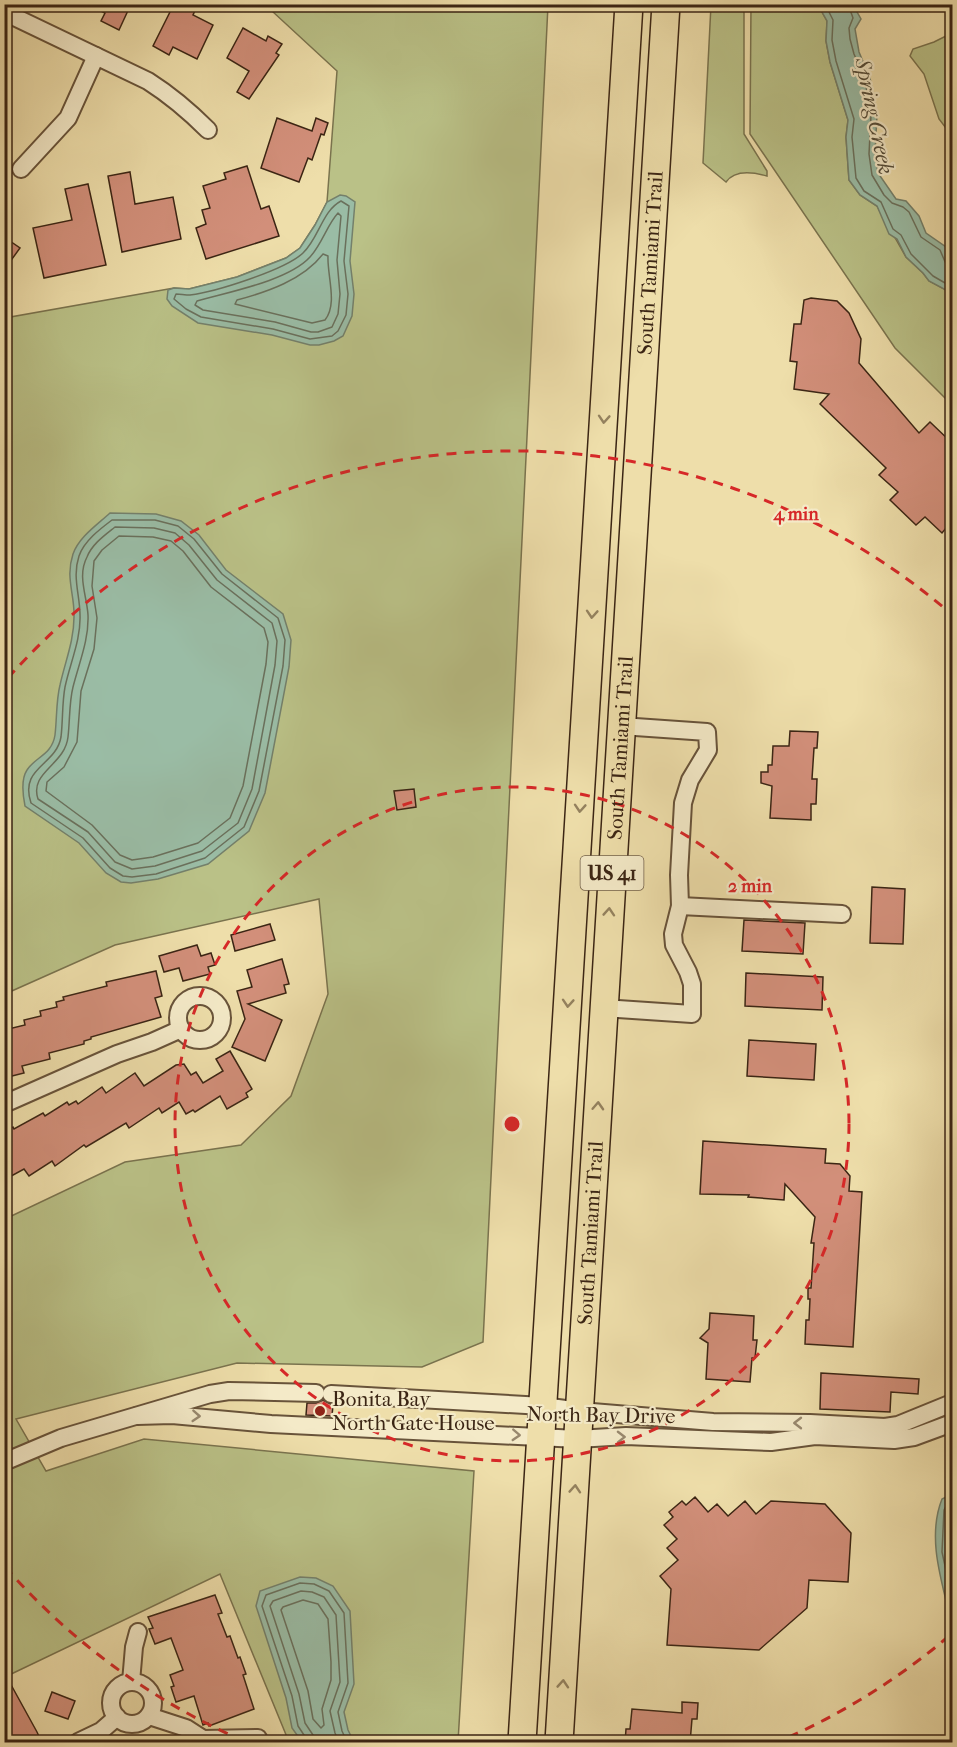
<svg xmlns="http://www.w3.org/2000/svg" width="957" height="1747" viewBox="0 0 957 1747" font-family="'IM FELL French Canon',serif">
<style>
.green{fill:#bac187;stroke:#7a734e;stroke-width:1.5}
.water{fill:#9abca5;stroke:#74806b;stroke-width:1.5}
.lines{fill:none;stroke-linecap:round;stroke-linejoin:round}
.shore{stroke:#6a705c;stroke-width:1.5}
.building{fill:#d28f7a;stroke:#3b2514;stroke-width:1.5}
.minor-casing{stroke:#68533a;stroke-width:20}
.primary-casing{stroke:#3b2514;stroke-width:30}
.minor{stroke:#f4eac8;stroke-width:16}
.primary{stroke:#eedeaa;stroke-width:27}
.oneway{stroke:#94825f}
.oneway2{stroke:#98886e}
.ring{fill:none;stroke:#d62828;stroke-width:3;stroke-dasharray:10 8}
.poi-dot{fill:#8f2418;stroke:#f4eac8;stroke-width:2}
.labels{text-anchor:middle;stroke-width:4.5;stroke-linejoin:round;paint-order:stroke}
.shield{fill:#f4eac8;stroke:#72604a;stroke-width:1.5}
.shield-label{font-size:20px;font-weight:bold;fill:#3b2514}
.street-label{font-size:21px;fill:#3b2514;stroke:#f4eac8}
.poi-label{font-size:21px;fill:#3b2514;stroke:#f4eac8;text-anchor:start}
.water-label{font-size:22px;font-style:italic;fill:#534b38;stroke:#f4eac8}
.centre{fill:#d62828;stroke:#f4eac8;stroke-width:3}
.ring-label{font-size:18px;text-anchor:middle;font-weight:bold;fill:#d62828;stroke:#f4eac8;stroke-width:4.5;stroke-linejoin:round;paint-order:stroke}
</style>
<rect width="100%" height="100%" fill="#eedeaa"/>
<filter id="stains"><feTurbulence type="fractalNoise" baseFrequency=".00333" numOctaves="4"/><feColorMatrix values="0 0 0 0 .2 0 0 0 0 .09 0 0 0 0 .02 0 0 0 .5 -.17"/></filter>
<radialGradient id="worn" r=".72"><stop offset=".6" stop-color="#630" stop-opacity="0"/><stop offset="1" stop-color="#630" stop-opacity=".3"/></radialGradient>
<g class="green">
<path d="M261,5H548L483,1342L422,1367L237,1363L16,1419L46,1471L144,1439L474,1471L458,1742H289L220,1574L5,1677V1219L125,1162L241,1145L291,1096L328,994L319,899L115,945L5,994V318L174,288L189,289L237,277L286,258L300,248L315,225L327,202L337,71L272,11Z"/>
<path d="M711,5H744V134L767,171V176C753,172 735,169 726,182L703,163Z"/>
<path d="M751,5H818L827,21L826,41L830,62L848,120L846,137L849,180L860,195L877,206L906,257L923,273L929,281L948,291L952,298V405L895,348L750,134Z"/>
<path d="M952,33V90L949,116L952,124V136L939,119L924,74L910,56L913,49L934,42Z"/>
</g>
<g class="water">
<path d="M818,5H853L861,19L855,29L859,52L870,78L877,115L875,154L878,173L896,199L906,201L919,216L926,233L946,247L952,265V298L948,291L929,281L923,273L906,257L897,239L889,234L877,206L860,195L849,180L846,137L848,120L830,62L826,41L827,21Z"/>
<path d="M340,195L346,196L355,202L350,261L354,294L352,316L343,336L334,341L319,345H310L272,335L198,323L172,306L167,299L168,290L174,288L189,289L237,277L286,258L300,248L315,225L327,202Z"/>
<path d="M110,513L156,514L181,521L199,535L226,570L283,614L291,640L289,667L265,793L249,831L208,864L158,879L131,883L121,882L106,873L79,843L25,806C23,796 21,779 27,770C35,757 52,755 55,735C57,718 56,701 60,685C65,662 74,641 74,617C75,595 65,578 73,554C79,537 97,525 110,513Z"/>
<path d="M952,1494V1625C943,1585 926,1539 942,1499Z"/>
<path d="M300,1577L316,1578L333,1586L350,1611L354,1684L344,1712L348,1730L354,1742H302L292,1728L286,1698L256,1606L260,1591Z"/>
</g>
<g class="lines">
<g class="shore">
<path d="M825,4L833,20L832,40L836,61L854,119L852,137L856,178L864,191L881,202L893,229L901,235L911,254L933,276L952,287"/>
<path d="M848,4L853,18L849,28L850,39L854,54L865,80L871,115L869,154L872,175L884,195L892,203L903,207L909,212L921,237L940,250L946,264L952,266"/>
<path d="M341,201L349,206L344,261L348,294L346,315L338,331L332,336L310,339L273,329L201,317L186,309L174,299L176,294C180,294 185,295 190,295C215,292 285,270 303,253C319,238 322,211 341,201Z"/>
<path d="M338,213L341,216L337,260L340,294L338,314L332,327L318,332H311L275,322L203,310L195,305L197,301C228,292 288,281 310,257C322,244 327,225 338,213Z"/>
<path d="M323,254L328,256C327,276 338,304 325,320L312,323L235,304L237,300C267,292 303,280 323,254Z"/>
<path d="M112,520H155L178,526L194,539L222,574L278,618L285,640L283,666L259,791L244,827L205,858L156,874L132,877L123,876L110,868L83,838L31,803C19,767 56,766 61,737C63,720 62,703 65,687C70,663 81,640 80,615C80,595 72,577 79,556C84,541 100,529 112,520Z"/>
<path d="M115,527L154,528L175,533L189,545L217,580L272,623L277,641L275,665L252,789L238,823L202,851L155,866L132,869L115,862L88,832L38,799C29,772 65,765 68,737C70,720 69,703 73,687C79,663 89,640 88,615C87,596 77,576 87,557C92,544 105,535 115,527Z"/>
<path d="M119,536L153,537L171,541L183,551L211,587L264,628L268,642L266,664L243,786L230,818L198,843L153,857L132,860L120,855L92,825L46,791L47,782L64,767L77,742L81,691L94,649L97,618L92,586L94,561L102,550Z"/>
<path d="M952,1501L947,1504L944,1510L942,1552L952,1598"/>
<path d="M303,1600L318,1604L328,1619L331,1662V1680L322,1709L324,1725L321,1728L313,1719L308,1691L281,1610L283,1607Z"/>
<path d="M306,1742V1738L298,1726L292,1696L262,1606L266,1595L300,1583L314,1584L329,1591L344,1613L348,1683L338,1712L342,1731L347,1742"/>
<path d="M314,1742L313,1735L305,1723L299,1694L270,1606L273,1601L301,1591L312,1592L324,1597L336,1615L340,1682L330,1711L335,1733L339,1742"/>
</g>
</g>
<g class="building">
<path d="M87,4H131L119,30L101,21L105,13Z"/>
<path d="M174,4H198L193,15L213,25L197,59L173,47L169,55L153,46Z"/>
<path d="M243,28L266,41L268,36L282,44L276,53L279,55L249,99L237,92L249,71L227,58Z"/>
<path d="M277,118L312,131L316,118L328,123L324,135L321,134L312,160L308,158L299,182L261,168Z"/>
<path d="M247,166L261,209L269,206L279,236L206,259L196,228L206,224L202,210L210,208L203,186L226,179L224,173Z"/>
<path d="M130,172L135,204L173,197L181,239L122,252L108,176Z"/>
<path d="M88,184L106,265L44,278L33,228L72,220L65,189Z"/>
<path d="M4,237L20,248L4,270Z"/>
<path d="M811,298L837,301L849,313L861,339L859,363L919,433L930,422L952,443V534L946,528L942,533L925,517L916,525L890,500L898,492L879,475L886,468L820,404L829,394L794,389L797,362L790,361L794,324H801L804,300Z"/>
<path d="M790,731L818,732L817,748H814L812,779H817L816,804H811V820L770,818L772,786L761,783V772H768V765H772L773,746H789Z"/>
<path d="M414,789L416,807L397,810L394,791Z"/>
<path d="M872,887L905,889L903,944L870,943Z"/>
<path d="M744,920L805,923L803,954L742,951Z"/>
<path d="M270,924L275,940L235,951L231,935Z"/>
<path d="M197,945L201,956L211,953L215,965L208,967L210,974L183,981L179,968L164,972L159,956Z"/>
<path d="M282,959L289,984L284,985L286,993L248,1004L282,1020L265,1061L232,1047L245,1019L237,991L252,987L247,970Z"/>
<path d="M156,971L162,996L155,998L161,1017L91,1037V1039L84,1041V1044L49,1053L50,1059L22,1066L24,1073L4,1078V1030L25,1025L24,1020L41,1016L40,1011L57,1007L56,1002L64,1000L63,997L107,986L106,982Z"/>
<path d="M746,973L823,977L822,1010L745,1006Z"/>
<path d="M749,1040L816,1044L814,1080L747,1076Z"/>
<path d="M230,1051L252,1089L246,1093L248,1097L227,1109L220,1096L195,1112L193,1110L186,1114L179,1102L162,1113L159,1108L129,1128L126,1123L86,1147L84,1145L55,1166L52,1161L29,1176L24,1169L4,1180V1133L13,1127L14,1129L43,1113L45,1116L67,1102L69,1105L76,1101L78,1104L102,1087L106,1093L135,1073L144,1086L176,1065L184,1064L191,1075L196,1072L203,1083L223,1071L216,1059Z"/>
<path d="M703,1141L826,1149L825,1163L840,1164L850,1176L849,1191L862,1192L853,1347L805,1344L806,1320H809L810,1299H808V1288H811L814,1243H811L815,1217L785,1184L784,1200L748,1197L749,1195L700,1194Z"/>
<path d="M710,1313L754,1316L753,1340H757L755,1358H752L750,1382L706,1379L708,1343L700,1338L709,1329Z"/>
<path d="M821,1373L919,1379L918,1394L891,1392L890,1412L820,1409Z"/>
<path d="M323,1400L333,1405L332,1416L306,1415L307,1403H316Z"/>
<path d="M695,1497L708,1512L717,1504L728,1516L745,1501L756,1514L771,1501L825,1504L851,1533L848,1582L809,1580L807,1608L759,1650L667,1645L671,1589L660,1576L678,1560L667,1548L677,1539L664,1525L673,1517L669,1512L682,1501L686,1505Z"/>
<path d="M215,1595L222,1613L218,1614L227,1637L230,1636L238,1658L240,1657L246,1674L243,1675L254,1709L209,1726L208,1723L203,1725L194,1696L176,1702L171,1687L174,1686L170,1675L183,1670L171,1638L155,1644L149,1629L153,1628L148,1617Z"/>
<path d="M4,1672L37,1732L42,1743H16L13,1738L4,1742Z"/>
<path d="M52,1692L75,1701L68,1719L45,1711Z"/>
<path d="M682,1702L698,1703L697,1719H692L690,1743H625L626,1729H630L632,1709L682,1713Z"/>
</g>
<g class="lines">
<defs>
<g id="minor">
<path d="M4,12L148,81C170,95 189,111 208,130"/>
<path d="M21,169L68,118L96,56"/>
<path d="M680,906L842,914"/>
<circle cx="200" cy="1018" r="22"/>
<path d="M603,1008L692,1014V984L688,972L674,945L673,934L680,906L679,875L683,803L690,780L708,750L707,732L621,726"/>
<path d="M4,1104L117,1054L152,1042L181,1029"/>
<path d="M331,1394L543,1406L580,1411L713,1422L810,1423L885,1427L898,1425L952,1403"/>
<path d="M137,1416L172,1415L271,1424L578,1439L626,1436L771,1442L815,1436L894,1440L914,1437L952,1423"/>
<path d="M4,1462L61,1438L210,1394L229,1391L316,1393"/>
<path d="M131,1682L134,1647L138,1632"/>
<circle cx="132" cy="1703" r="21"/>
<path d="M149,1716L186,1728L203,1739L258,1738"/>
<path d="M78,1742L101,1731L117,1717"/>
</g>
<g id="primary">
<path d="M522,1742L629,4"/>
<path id="s1" d="M559,1742L666,4"/>
</g>
</defs>
<use href="#minor" class="minor-casing"/>
<use href="#primary" class="primary-casing"/>
<use href="#minor" class="minor"/>
<use href="#primary" class="primary"/>
</g>
<defs><path id="oneway-chevron" d="M-2-3.5L2.5 0L-2 3.5" fill="none" stroke-width="1.6" stroke-linecap="round" stroke-linejoin="round" transform="scale(1.5)"/></defs>
<g class="oneway">
<use href="#oneway-chevron" transform="translate(604 419) rotate(94)"/>
<use href="#oneway-chevron" transform="translate(592 614) rotate(94)"/>
<use href="#oneway-chevron" transform="translate(580 808) rotate(94)"/>
<use href="#oneway-chevron" transform="translate(609 912) rotate(-86)"/>
<use href="#oneway-chevron" transform="translate(568 1003) rotate(94)"/>
<use href="#oneway-chevron" transform="translate(598 1106) rotate(-87)"/>
<use href="#oneway-chevron" transform="translate(575 1489) rotate(-86)"/>
<use href="#oneway-chevron" transform="translate(563 1684) rotate(-86)"/>
</g>
<g class="oneway2">
<use href="#oneway-chevron" transform="translate(196 1416) rotate(4)"/>
<use href="#oneway-chevron" transform="translate(798 1423) rotate(-180)"/>
<use href="#oneway-chevron" transform="translate(516 1435) rotate(3)"/>
<use href="#oneway-chevron" transform="translate(621 1437) rotate(-1)"/>
</g>
<g class="ring">
<circle cx="512" cy="1124" r="337"/>
<path d="M949 1636A673 673 0 0 1 780 1741M244 1741A673 673 0 0 1 8 1570M8 678A673 673 0 0 1 949 612"/>
</g>
<circle class="poi-dot" cx="320" cy="1411" r="6"/>
<g class="labels">
<rect class="shield" x="580.5" y="856" width="63" height="34" rx="4.5"/>
<g class="shield-label">
<text x="612" y="880">US 41</text>
</g>
<g class="street-label">
<text dy="7" stroke="none"><textPath href="#s1" startOffset="1482">South Tamiami Trail</textPath></text>
<text dy="7" stroke="none"><textPath href="#s1" startOffset="996">South Tamiami Trail</textPath></text>
<text dy="7" stroke="none"><textPath href="#s1" startOffset="510">South Tamiami Trail</textPath></text>
<text transform="translate(601 1415) rotate(1)" y="7">North Bay Drive</text>
</g>
<g class="poi-label">
<text x="332" y="1406">Bonita Bay<tspan x="332" dy="24">North Gate House</tspan></text>
</g>
<g class="water-label">
<text transform="translate(875 116) rotate(78)" y="8">Spring Creek</text>
</g>
</g>
<circle cx="512" cy="1124" r="9" class="centre"/>
<g class="ring-label">
<text x="796" y="520">4 min</text>
<text x="750" y="892">2 min</text>
</g>
<rect width="957" height="1747" fill="none" stroke="#eedeaa" stroke-width="24"/>
<rect x="6" y="6" width="945" height="1735" fill="none" stroke="#3b2514" stroke-width="3"/>
<rect x="12" y="12" width="933" height="1723" fill="none" stroke="#3b2514" stroke-width="1.5"/>
<rect width="100%" height="100%" filter="url(#stains)"/>
<rect width="100%" height="100%" fill="url(#worn)"/>
</svg>
